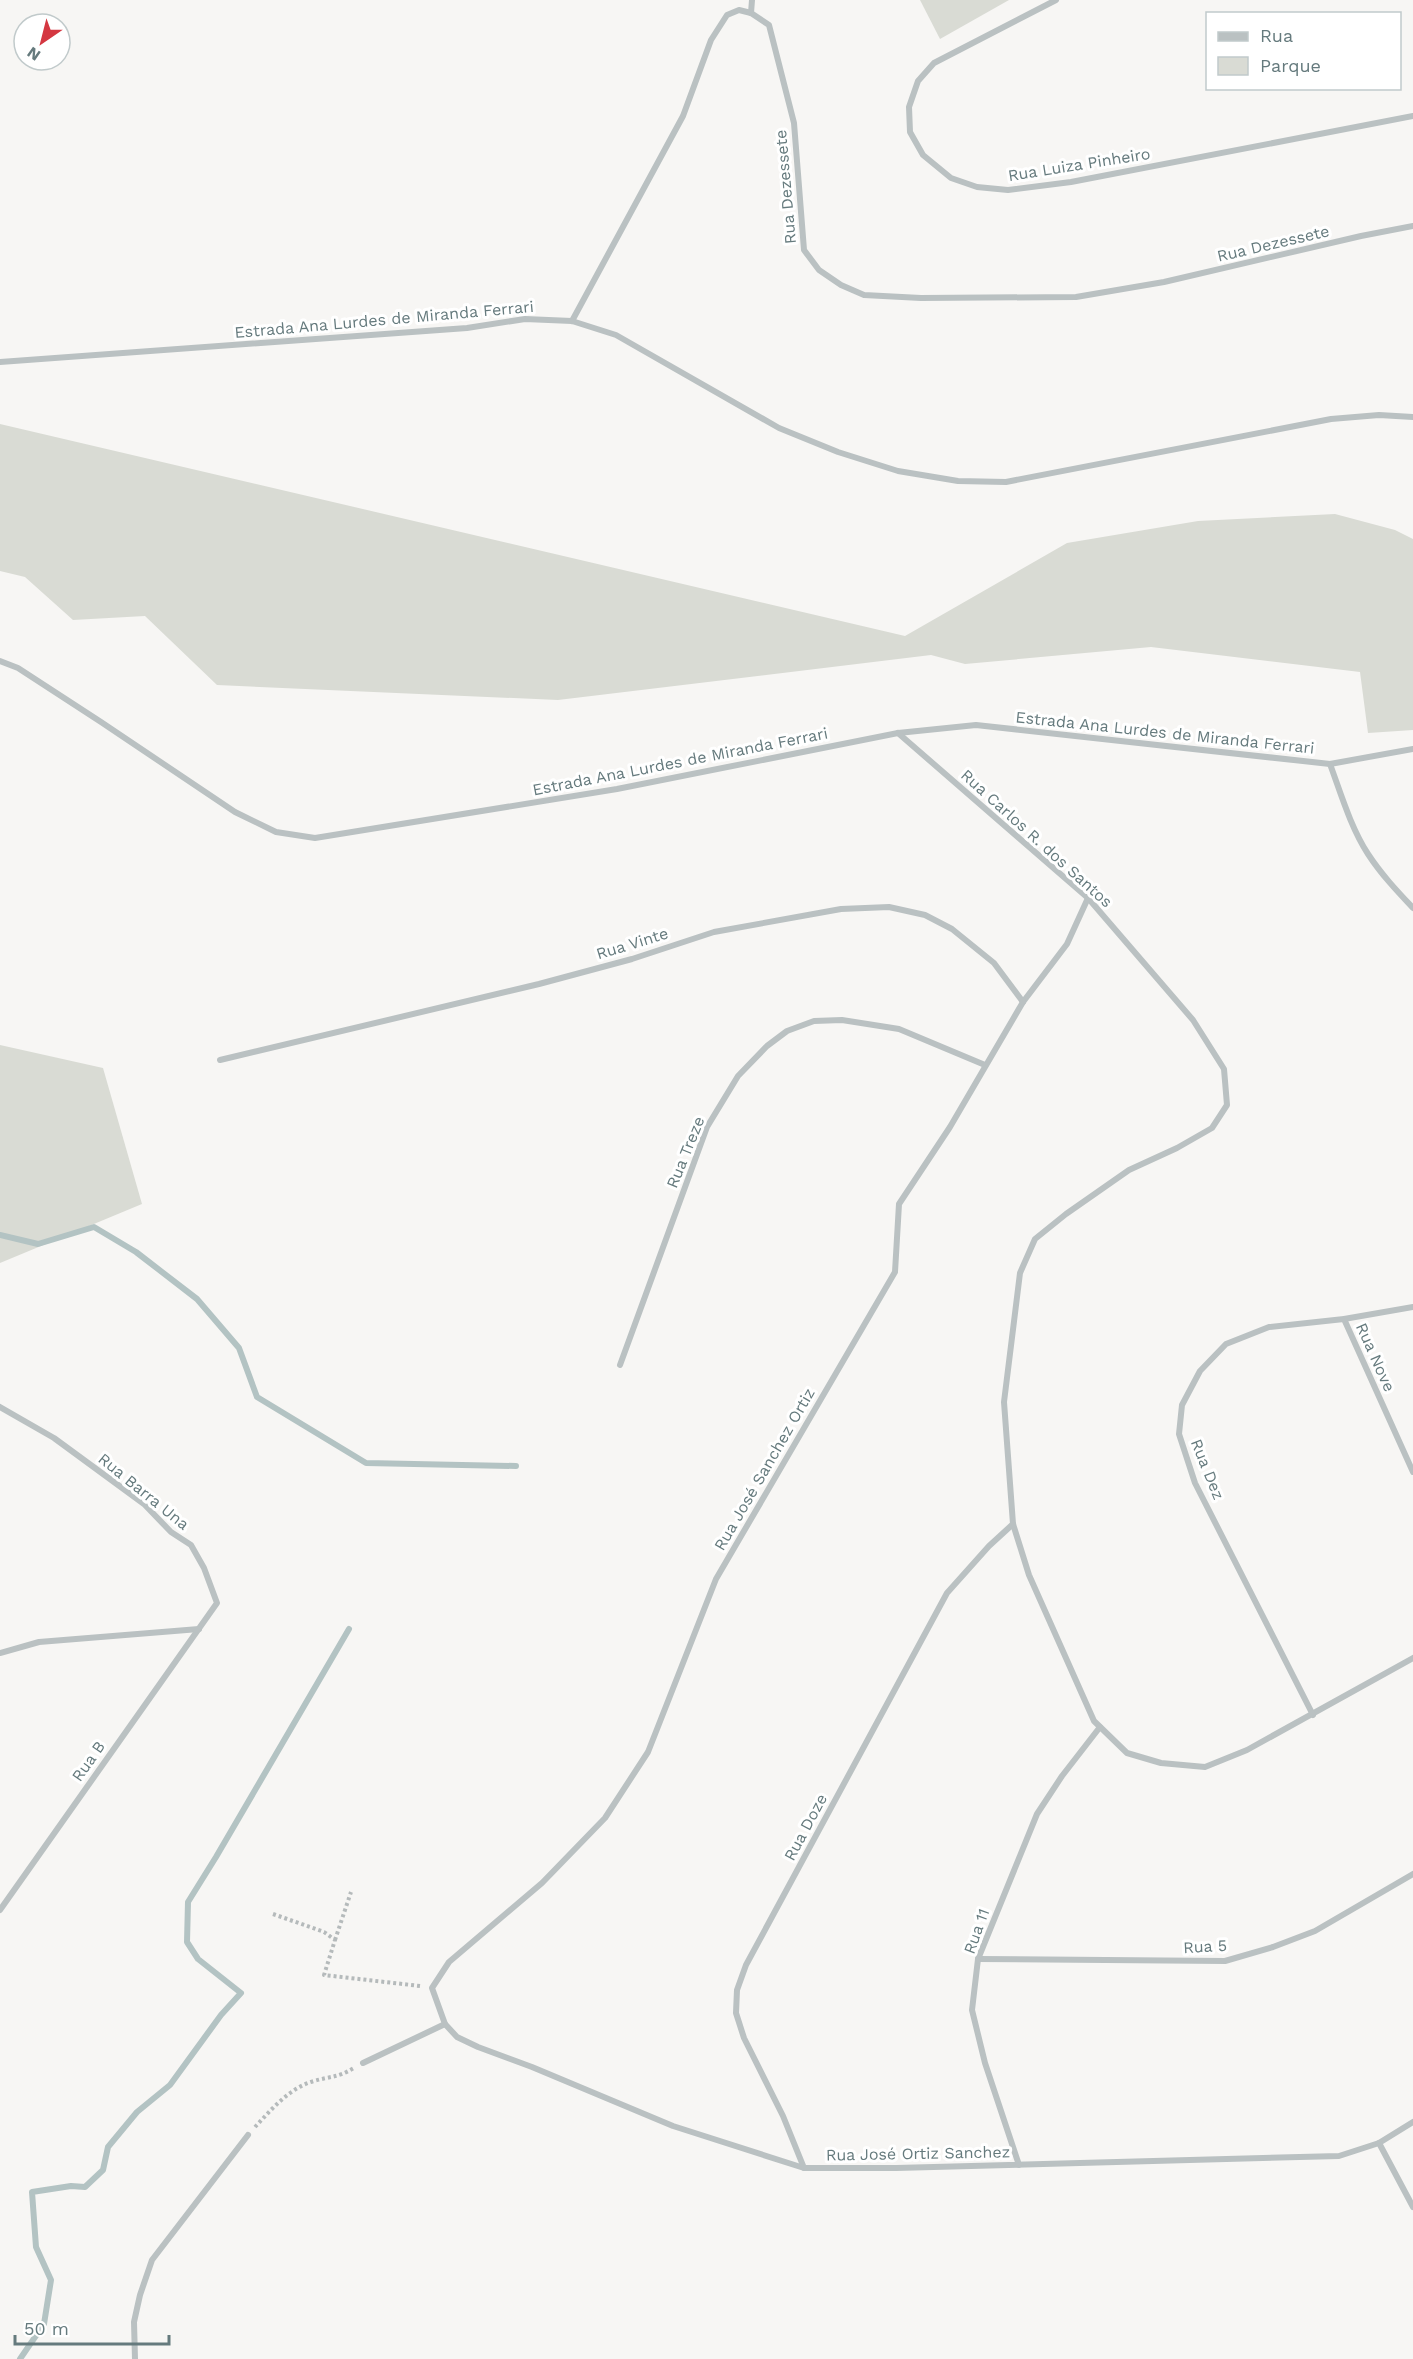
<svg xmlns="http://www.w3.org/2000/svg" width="1413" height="2359" viewBox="0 0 1413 2359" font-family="'Work Sans',sans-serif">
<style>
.green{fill:#d9dbd4}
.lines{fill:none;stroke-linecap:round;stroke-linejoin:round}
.stream{stroke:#b3c3c3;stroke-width:6}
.path{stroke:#b5babb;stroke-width:4;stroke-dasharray:3 3;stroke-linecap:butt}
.street{stroke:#bac1c2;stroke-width:6}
.labels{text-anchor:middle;stroke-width:6;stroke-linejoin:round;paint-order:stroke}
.street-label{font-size:16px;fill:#657a7d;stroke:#fff}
</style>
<rect width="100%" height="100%" fill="#f7f6f4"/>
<g class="green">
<path d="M920,0H1009L940,39Z"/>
<path d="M0,424L905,636L1067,543L1198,521L1335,514L1395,530L1413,539V730L1368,733L1360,672L1151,647L965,664L931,655L558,700L217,685L145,616L73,620L25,577L0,571Z"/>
<path d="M0,1045L103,1068L142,1204L0,1263Z"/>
</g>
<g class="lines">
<g class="stream">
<path d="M0,1235L38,1244L94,1227L136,1252L197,1299L239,1348L257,1397L366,1463L516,1466"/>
<path d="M20,2359L44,2324L51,2280L36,2247L32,2192L71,2186L85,2187L103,2170L108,2147L137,2112L170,2085L221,2015L241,1993L198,1959L187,1942L188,1902L216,1857L349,1629"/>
</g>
<g class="path">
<path d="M273,1914L324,1932L335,1940L324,1975L420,1986"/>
<path d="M335,1940L351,1892"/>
<path d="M255,2127C272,2109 289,2088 314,2081C331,2076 337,2078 354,2068"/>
</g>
<g class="street">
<path d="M1056,0L934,63L918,81L909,107L910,132L923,155L951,178L977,187L1008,190L1071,182L1413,116"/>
<path d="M751,13L752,0"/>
<path d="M572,321L683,116L711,40L727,15L739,10L751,13L769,25L794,123L804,250L819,270L841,285L864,295L921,298L1076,297L1164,282L1361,236L1413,226"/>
<path d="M0,362L467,328L525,319L572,321L616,335L779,428L838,452L898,471L958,481L1006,482L1331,419L1379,415L1413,417"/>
<path d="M0,661L18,668L101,722L235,812L276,832L315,838L617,789L898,733L976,725L1330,764L1413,749"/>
<path d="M898,733L1088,898L1193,1020L1224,1069L1227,1105L1212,1128L1177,1148L1129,1170L1066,1214L1035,1239L1020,1273L1004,1402L1013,1524L1029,1575L1094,1721L1127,1753L1161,1763L1205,1767L1247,1750L1413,1658"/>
<path d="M1330,764C1341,794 1351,828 1368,854C1381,874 1397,891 1413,908"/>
<path d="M1088,898L1067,944L1023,1002L950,1127L899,1204L895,1272L716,1579L648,1752L605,1818L542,1883L449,1962L432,1988L445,2024L457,2037L478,2047L532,2067L673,2126L804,2168H896L1339,2156L1379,2143L1413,2122"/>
<path d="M220,1060L539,984L632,959L714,932L841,909L889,907L925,915L952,929L994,963L1023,1002"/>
<path d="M1344,1319L1413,1472"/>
<path d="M620,1365L707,1127L738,1076L767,1046L787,1031L814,1021L842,1020L899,1029L985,1065"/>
<path d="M0,1407L54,1438L144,1504L171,1532L191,1545L204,1568L217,1603L0,1910"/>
<path d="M0,1653L39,1642L199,1629"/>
<path d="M1313,1715L1195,1483L1179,1434L1182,1405L1200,1371L1226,1344L1269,1327L1344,1319L1413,1307"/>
<path d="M978,1959L1225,1961L1273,1947L1315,1931L1413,1874"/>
<path d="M363,2063L445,2024"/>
<path d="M1379,2143L1413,2207"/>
<path d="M1019,2165L985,2063L972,2010L978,1959L1037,1814L1062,1776L1100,1727"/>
<path d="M804,2168L783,2116L744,2038L736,2013L737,1990L746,1965L947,1593L989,1546L1013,1524"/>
<path d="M135,2359L134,2322L140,2295L152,2260L248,2135"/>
</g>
</g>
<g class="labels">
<g class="street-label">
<text transform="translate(1079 164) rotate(-9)" y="6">Rua Luiza Pinheiro</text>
<text transform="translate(785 187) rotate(-95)" y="6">Rua Dezessete</text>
<text transform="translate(1273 243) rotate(-13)" y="6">Rua Dezessete</text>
<text transform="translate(384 319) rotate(-5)" y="6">Estrada Ana Lurdes de Miranda Ferrari</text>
<text transform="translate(1165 732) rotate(6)" y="6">Estrada Ana Lurdes de Miranda Ferrari</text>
<text transform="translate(680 761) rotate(-11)" y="6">Estrada Ana Lurdes de Miranda Ferrari</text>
<text transform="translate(1037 838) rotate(42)" y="6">Rua Carlos R. dos Santos</text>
<text transform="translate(632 943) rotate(-17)" y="6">Rua Vinte</text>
<text transform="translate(685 1152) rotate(-68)" y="6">Rua Treze</text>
<text transform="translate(1376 1357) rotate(66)" y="6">Rua Nove</text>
<text transform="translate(764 1469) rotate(-60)" y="6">Rua José Sanchez Ortiz</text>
<text transform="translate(1208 1469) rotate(68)" y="6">Rua Dez</text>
<text transform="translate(144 1491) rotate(39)" y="6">Rua Barra Una</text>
<text transform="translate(88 1761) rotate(-55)" y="6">Rua B</text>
<text transform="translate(805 1827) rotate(-62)" y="6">Rua Doze</text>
<text transform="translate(976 1931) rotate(-70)" y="6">Rua 11</text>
<text transform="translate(1205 1946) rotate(-3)" y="6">Rua 5</text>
<text transform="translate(918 2153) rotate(-1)" y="6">Rua José Ortiz Sanchez</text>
</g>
</g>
<rect x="1206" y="12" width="195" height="78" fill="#ffffff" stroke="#c1cacb" stroke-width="1.5"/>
<rect x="1218" y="32" width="30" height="9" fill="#bac1c2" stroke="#c1cacb" stroke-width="1.5"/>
<text x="1260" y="42" font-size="18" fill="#657a7d">Rua</text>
<rect x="1218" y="57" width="30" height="18" fill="#d9dbd4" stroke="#c1cacb" stroke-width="1.5"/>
<text x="1260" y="72" font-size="18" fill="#657a7d">Parque</text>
<g transform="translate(42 42) rotate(215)"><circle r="28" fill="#ffffff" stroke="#c1cacb" stroke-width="1.5"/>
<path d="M0-4.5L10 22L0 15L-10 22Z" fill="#d43741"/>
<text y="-9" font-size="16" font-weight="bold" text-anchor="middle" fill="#657a7d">N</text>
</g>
<path d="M15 2335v9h154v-9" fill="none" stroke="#657a7d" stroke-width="3"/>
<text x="24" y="2335" font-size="18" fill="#657a7d" stroke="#ffffff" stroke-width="4.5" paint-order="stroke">50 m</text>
</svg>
